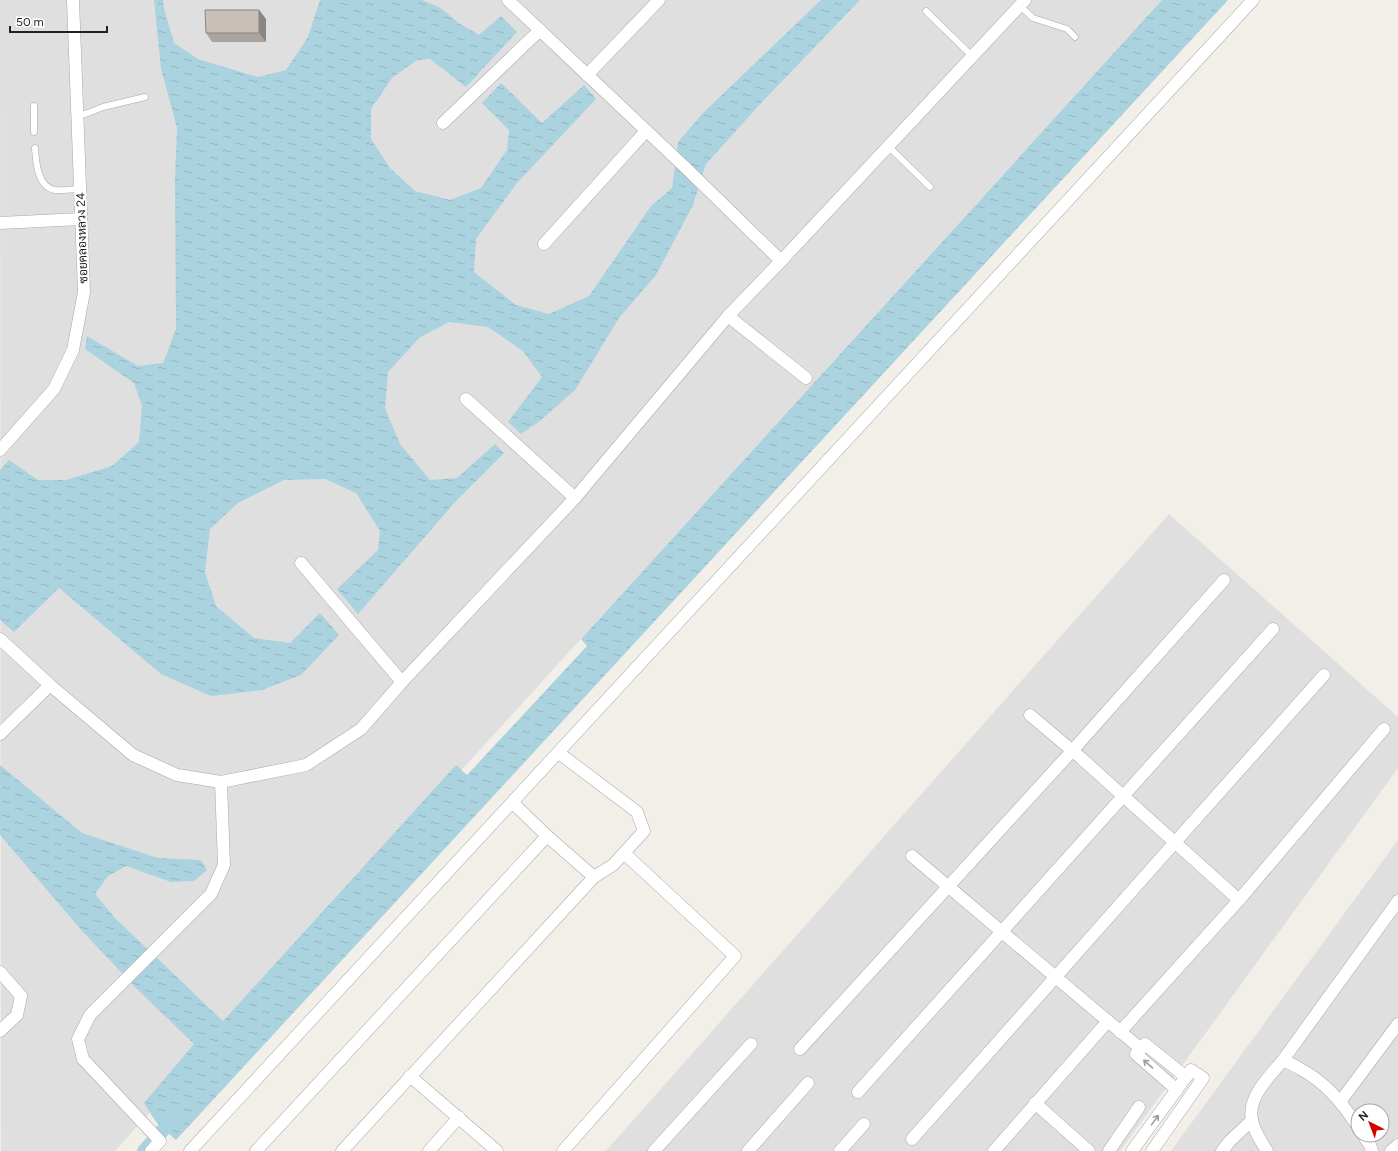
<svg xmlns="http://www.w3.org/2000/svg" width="1398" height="1151" viewBox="0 0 1398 1151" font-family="Figtree,Sarabun,sans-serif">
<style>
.residential{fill:#e0dfdf;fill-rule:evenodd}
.water{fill:url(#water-ripples)}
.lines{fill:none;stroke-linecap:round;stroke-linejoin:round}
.canal{stroke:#aad3df;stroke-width:14}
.lane-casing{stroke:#a9a9a9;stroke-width:7}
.street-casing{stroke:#a9a9a9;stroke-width:13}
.lane{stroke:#fff;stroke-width:6}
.street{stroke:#fff;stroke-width:12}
.wall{fill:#aba49e}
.shaded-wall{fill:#8b8681}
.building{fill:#c7bfb8;stroke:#8b8681}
.oneway{stroke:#9c9c9c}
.labels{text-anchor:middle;stroke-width:4;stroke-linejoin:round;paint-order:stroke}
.street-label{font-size:12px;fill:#222;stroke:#fff}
</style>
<defs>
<pattern id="water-ripples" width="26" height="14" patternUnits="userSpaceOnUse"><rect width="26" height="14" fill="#aad3df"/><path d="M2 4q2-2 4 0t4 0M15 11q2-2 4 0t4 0" fill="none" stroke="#92b5bf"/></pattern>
</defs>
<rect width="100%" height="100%" fill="#f2efe9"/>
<g class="residential">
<path d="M0,0H1162L115,1151H1Z"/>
<path d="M1169,514L1398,717V768L1120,1151H606Z"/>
<path d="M1398,840V1151H1171ZM1358,1111H1382V1135H1358Z"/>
</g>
<g class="water">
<path d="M154,0H163L164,9L174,43L198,59L258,77L286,70L308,37L320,0H422L439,7L460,24L479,35L501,16L517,32L466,87L430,59L417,60L392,78L371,109V139L390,168L415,191L450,200L481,188L507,150L509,130L482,103L501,83L542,123L584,85L596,99L517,183L476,239L474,272L516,305L549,314L589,296L651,206L672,188L678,142L702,114L821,0H860L761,103L706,164L693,205L656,275L619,318L575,390L540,421L521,434L508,422L542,377L523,351L488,327L449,322L419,338L388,372L385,408L400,444L430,480L457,478L495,444L504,453L456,501L358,614L337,589L378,550L380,531L356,493L325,479L284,480L238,503L210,529L205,572L216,606L254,638L290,643L320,613L339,635L301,675L262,690L211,696L161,674L59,588L14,632L0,620V470L9,460L38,480H66L112,466L139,442L142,406L134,383L85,349L87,336L138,366L163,363L176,329L175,179L177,128L161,69Z"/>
<path d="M1162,0H1228L176,1140L156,1122L144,1103L194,1044L138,990L83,932L0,835V765L82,833L158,858L201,860L207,870L194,881L171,882L126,866L108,876L95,894L115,918L223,1021L456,765L467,775L587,646L581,639Z"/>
</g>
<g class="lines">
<path class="canal" d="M144,1151L176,1116"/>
<defs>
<g id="lane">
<path d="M1020,6L1033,18L1067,29L1075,37"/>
<path d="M926,11L972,56"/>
<path d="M34,106V132"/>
<path d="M77,116L88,113L103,107L145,97"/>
<path d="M888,146L930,187"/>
<path d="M35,148C36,161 37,187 55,190C63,191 72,189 80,189"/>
</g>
<g id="street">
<path d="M508,0L688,170L781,261"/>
<path d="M587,75L659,0"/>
<path d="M443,123L540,30"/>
<path d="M0,223L81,219"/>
<path d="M544,244L646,131"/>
<path d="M728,316L806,378"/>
<path d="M466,399L575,498"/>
<path d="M0,450L54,389L73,350L84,292L73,0"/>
<path d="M301,563L402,682"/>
<path d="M0,639L50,685L133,755L177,775L221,782L306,765L361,729L402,682L575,498L728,316L781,261L1025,0"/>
<path d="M1030,715L1081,758L1239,900L1120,1032"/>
<path d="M0,734L50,685"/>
<path d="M513,803L547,836L594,877L613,865L644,831L637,812L559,753"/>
<path d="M912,856L1141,1049"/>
<path d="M1239,900L1384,729"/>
<path d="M0,972L21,996L17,1015L0,1031"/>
<path d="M800,1049L1072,751L1224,580"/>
<path d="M1283,1060L1398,901"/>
<path d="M410,1076L497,1151"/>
<path d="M1177,1090L1136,1054L1145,1044L1186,1077"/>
<path d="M858,1092L1273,629"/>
<path d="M1340,1102L1398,1024"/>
<path d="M1035,1103L1089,1151"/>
<path d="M1363,1135L1370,1145L1372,1151"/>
<path d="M912,1139C1049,985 1186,829 1324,675"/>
<path d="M151,1151L160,1141L83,1059L78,1039L90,1015L211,894L224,865L221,782"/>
<path d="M190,1151L1253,0"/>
<path d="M256,1151L547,836"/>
<path d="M342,1151L594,877"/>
<path d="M429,1151L459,1117"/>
<path d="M563,1151L735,956L624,853"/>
<path d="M654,1151L751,1044"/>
<path d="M748,1151L808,1083"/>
<path d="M840,1151L864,1124"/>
<path d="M994,1151L1108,1021"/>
<path d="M1109,1151L1139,1107"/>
<path d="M1132,1151L1191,1070L1203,1078L1152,1151"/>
<path d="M1222,1151L1230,1141L1252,1120"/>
<path d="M1267,1151C1262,1143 1253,1129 1252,1120C1247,1097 1270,1076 1283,1060C1289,1063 1296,1066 1302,1070C1325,1082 1344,1105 1358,1127"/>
<path d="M1391,1151L1398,1145"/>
</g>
</defs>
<use href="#lane" class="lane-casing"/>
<use href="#street" class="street-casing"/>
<use href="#lane" class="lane"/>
<use href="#street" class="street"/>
</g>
<path class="wall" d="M259,10L266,19V42H212L206,33Z"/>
<path class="shaded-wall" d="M259,10L266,19V42L259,33Z"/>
<path class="building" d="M205,10H259V33H206Z"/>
<defs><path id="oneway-shaft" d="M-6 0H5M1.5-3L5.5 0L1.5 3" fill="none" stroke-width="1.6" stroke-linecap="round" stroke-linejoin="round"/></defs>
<g class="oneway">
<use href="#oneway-shaft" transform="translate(1148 1064) rotate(-139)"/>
<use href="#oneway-shaft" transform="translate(1155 1120) rotate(-54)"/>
</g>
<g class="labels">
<g class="street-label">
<text transform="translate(82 238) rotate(-92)" y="4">ซอยคลองหลวง 24</text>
</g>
</g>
<g transform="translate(1370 1123) rotate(318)"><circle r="19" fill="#ffffff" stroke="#a7a7a7"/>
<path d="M0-3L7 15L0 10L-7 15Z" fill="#d40000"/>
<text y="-6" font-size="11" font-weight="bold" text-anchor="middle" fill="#222222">N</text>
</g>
<path d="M10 26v6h97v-6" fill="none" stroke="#222222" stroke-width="2"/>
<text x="16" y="26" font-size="12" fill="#222222" stroke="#ffffff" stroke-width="3" paint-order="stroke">50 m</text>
</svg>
